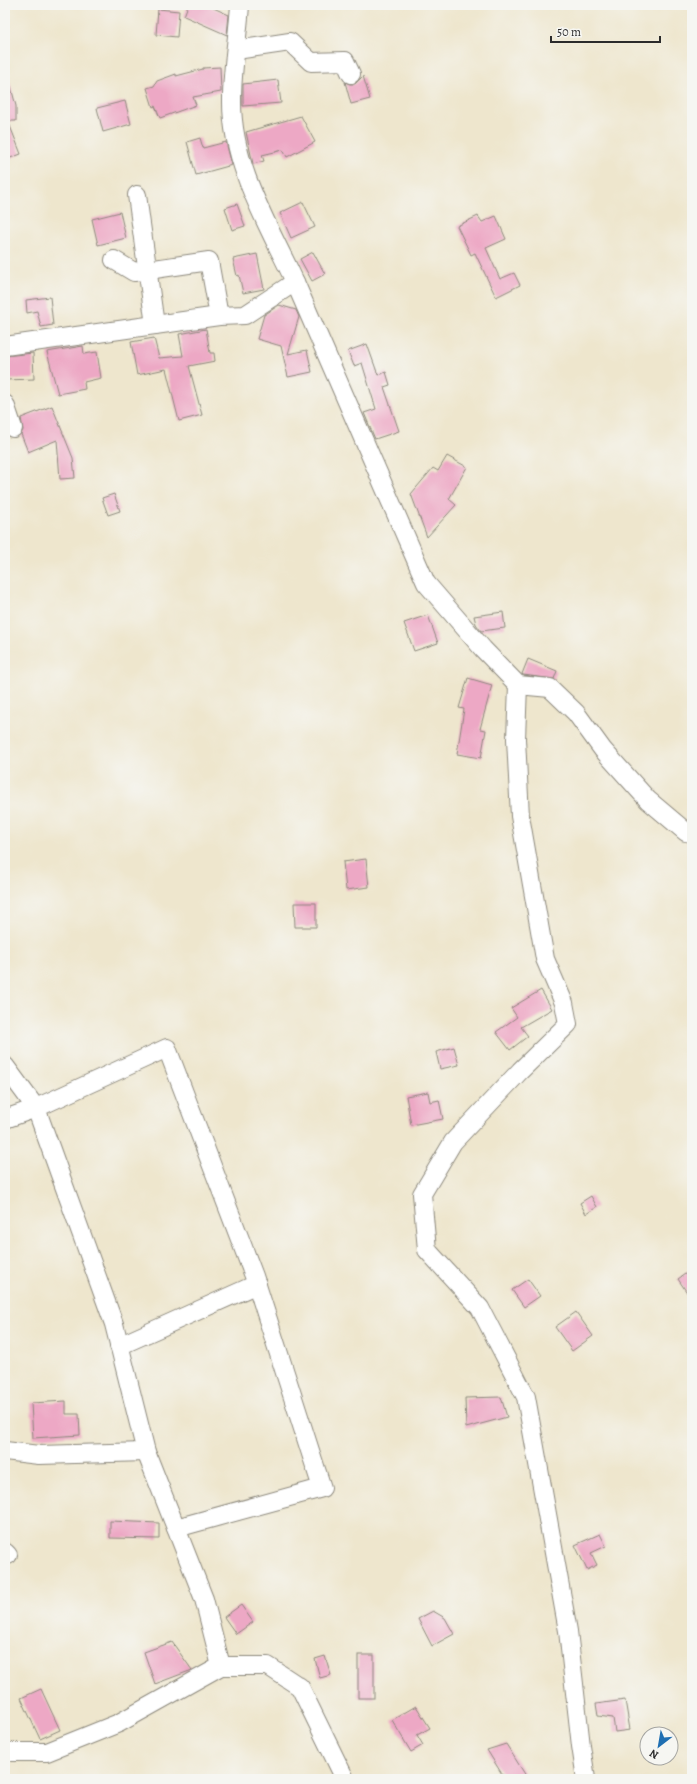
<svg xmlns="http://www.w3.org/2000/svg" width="697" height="1784" viewBox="0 0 697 1784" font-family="Alegreya,serif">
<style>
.building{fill:#eda8c5}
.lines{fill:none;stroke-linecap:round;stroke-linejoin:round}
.minor-casing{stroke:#8c887c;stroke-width:20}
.minor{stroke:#fff;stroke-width:18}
</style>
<rect width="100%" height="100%" fill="#f6f6f2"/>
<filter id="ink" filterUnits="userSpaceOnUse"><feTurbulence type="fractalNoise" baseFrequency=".025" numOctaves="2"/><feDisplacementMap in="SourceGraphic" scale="8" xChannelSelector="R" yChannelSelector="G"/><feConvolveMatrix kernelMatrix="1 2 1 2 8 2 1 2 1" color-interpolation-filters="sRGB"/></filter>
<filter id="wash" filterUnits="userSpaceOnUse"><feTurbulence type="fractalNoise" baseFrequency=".012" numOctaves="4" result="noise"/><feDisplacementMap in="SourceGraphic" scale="16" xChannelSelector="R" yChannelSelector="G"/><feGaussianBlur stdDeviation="0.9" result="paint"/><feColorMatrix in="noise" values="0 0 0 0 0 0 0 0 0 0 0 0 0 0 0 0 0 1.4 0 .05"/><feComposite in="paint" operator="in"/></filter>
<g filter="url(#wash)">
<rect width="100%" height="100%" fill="#eee6cd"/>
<g id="blocks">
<g class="building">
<path d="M188,5H207L229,15L227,35L184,16Z"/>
<path d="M158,9L179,11L177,37L156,35Z"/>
<path d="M220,67L221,92L193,97L196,105L160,118L155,106L153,107L147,88L154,86L157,81L176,74V76L203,69V68Z"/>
<path d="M363,76L370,99L351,104L345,82L350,84H355Z"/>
<path d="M5,80H9L16,106V121H8L21,154L5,160Z"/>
<path d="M278,80L281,103L243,106V84Z"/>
<path d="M125,101L131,124L103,132L97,108Z"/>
<path d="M301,116L315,142L287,157L283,150L262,155L264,161L253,164L246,132Z"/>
<path d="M200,138L203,148L226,142L232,165L196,175L187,142Z"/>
<path d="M303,202L315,227L291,238L280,213Z"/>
<path d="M237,204L245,226L232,230L225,208Z"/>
<path d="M120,212L126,238L98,245L92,219Z"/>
<path d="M478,216L482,222L496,216L506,239L486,248L500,279L514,273L520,285L496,297L475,253L471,255L457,226Z"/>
<path d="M313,252L325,274L312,281L300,259Z"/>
<path d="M257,254L264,289L243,293L239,275L237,276L233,259Z"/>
<path d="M50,297L53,325L41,327L37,311L27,313L26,300Z"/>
<path d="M279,305L296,310L299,317L288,354L307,350L312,372L288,377L281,346L257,339L264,315Z"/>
<path d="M206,329L210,353H214L215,361L189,366L202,415L179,421L166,369L137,375L131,342L154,338L159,358L183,356L179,334Z"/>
<path d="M367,344L378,375L386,372L390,385L384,387L399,431L375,439L364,413L376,409L362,363L354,366L348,351Z"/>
<path d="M83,346L84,354L97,352L101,378L84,382L85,389L58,394L47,352Z"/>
<path d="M33,353L34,379L5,380V356Z"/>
<path d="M52,406L73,458L75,478L60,479L57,440L28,452L21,434L23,430L21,418Z"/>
<path d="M447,456L467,467L449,499L456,505L427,537L411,494L433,468L438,471Z"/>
<path d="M114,494L120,511L108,515L102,498Z"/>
<path d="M503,612L505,628L481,631L476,624L474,616Z"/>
<path d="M428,615L438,643L414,651L404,623Z"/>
<path d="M528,659L557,671L554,679L523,675L522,674Z"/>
<path d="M468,678L492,685L480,729L486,730L481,758L457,754L464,709L459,708Z"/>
<path d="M366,859L369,887L346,890L343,862Z"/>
<path d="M294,903H316V927H295Z"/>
<path d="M541,990L552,1009L521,1027L528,1036L510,1050L496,1032L517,1017L511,1008Z"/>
<path d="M454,1047L459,1065L440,1069L436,1052Z"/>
<path d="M428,1092L430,1102L439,1100L443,1119L411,1125L406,1096Z"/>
<path d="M591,1196L597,1207L586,1214L580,1203Z"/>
<path d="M692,1269V1300L678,1279Z"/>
<path d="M528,1279L540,1296L524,1307L512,1290Z"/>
<path d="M576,1312L593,1336L572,1351L555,1327Z"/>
<path d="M501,1397L507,1417L466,1428L465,1398Z"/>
<path d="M66,1401V1414H79L80,1435L33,1438L31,1403Z"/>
<path d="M110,1521L159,1523V1539L110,1538Z"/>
<path d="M600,1534L606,1546L591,1553L597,1565L587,1570L575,1545Z"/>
<path d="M241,1605L253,1622L236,1634L224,1617Z"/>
<path d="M433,1611L445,1618L454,1634L432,1646L418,1619Z"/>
<path d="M172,1642L192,1670L155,1684L144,1652Z"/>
<rect x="358" y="1655" width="16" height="43"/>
<path d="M325,1656L331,1675L320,1678L315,1659Z"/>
<path d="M41,1689L60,1730L40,1739L21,1698Z"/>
<path d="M625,1700L630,1730L615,1732L613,1718L598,1716L596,1704Z"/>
<path d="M416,1706L430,1728L417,1735L423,1745L411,1752L392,1720Z"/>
<path d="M506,1744L528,1779H505L487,1750Z"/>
</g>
</g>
</g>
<g filter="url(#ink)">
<use href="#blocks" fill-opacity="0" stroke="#8c887c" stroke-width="1"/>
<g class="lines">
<defs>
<g id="minor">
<path d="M236,50L290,42L311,62L345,61L351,74"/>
<path d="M137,195L155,325"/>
<path d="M114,260L134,272L209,261L219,316"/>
<path d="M295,282L426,583L483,649L518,685L516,739L520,816L545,959L564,1003L568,1024L520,1071L453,1142L422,1194L427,1250L480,1308L526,1397L568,1631L581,1746L586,1779"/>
<path d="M5,346L219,316L245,315L295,282C268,224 231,165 232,99C232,68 238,36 240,5"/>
<path d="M5,404L13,428"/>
<path d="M518,685L550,688L576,713L603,750L648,800L686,832L692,833"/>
<path d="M5,1066L36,1108L114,1324L146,1452L204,1599L221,1666H268L300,1687L345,1779"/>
<path d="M5,1119L36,1108L167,1048L254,1276L322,1488L176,1528"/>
<path d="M119,1346L257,1284"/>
<path d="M5,1451L39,1455L146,1452"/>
<path d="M5,1552L8,1555"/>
<path d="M5,1752H47L119,1723L221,1666"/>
</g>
</defs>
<use href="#minor" class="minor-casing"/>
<use href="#minor" class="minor"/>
</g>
</g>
<rect width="697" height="1784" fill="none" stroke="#f6f6f2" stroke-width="20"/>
<g transform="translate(659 1746) rotate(211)"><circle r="19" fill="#f6f6f2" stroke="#a5a5a2"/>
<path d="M0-3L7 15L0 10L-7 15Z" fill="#1f6fb2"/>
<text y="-6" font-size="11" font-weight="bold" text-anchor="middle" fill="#2b2b2b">N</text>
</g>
<path d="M551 36v6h109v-6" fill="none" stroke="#2b2b2b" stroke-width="2"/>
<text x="557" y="36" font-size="12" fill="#2b2b2b" stroke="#f6f6f2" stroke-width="3" paint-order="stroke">50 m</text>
</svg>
